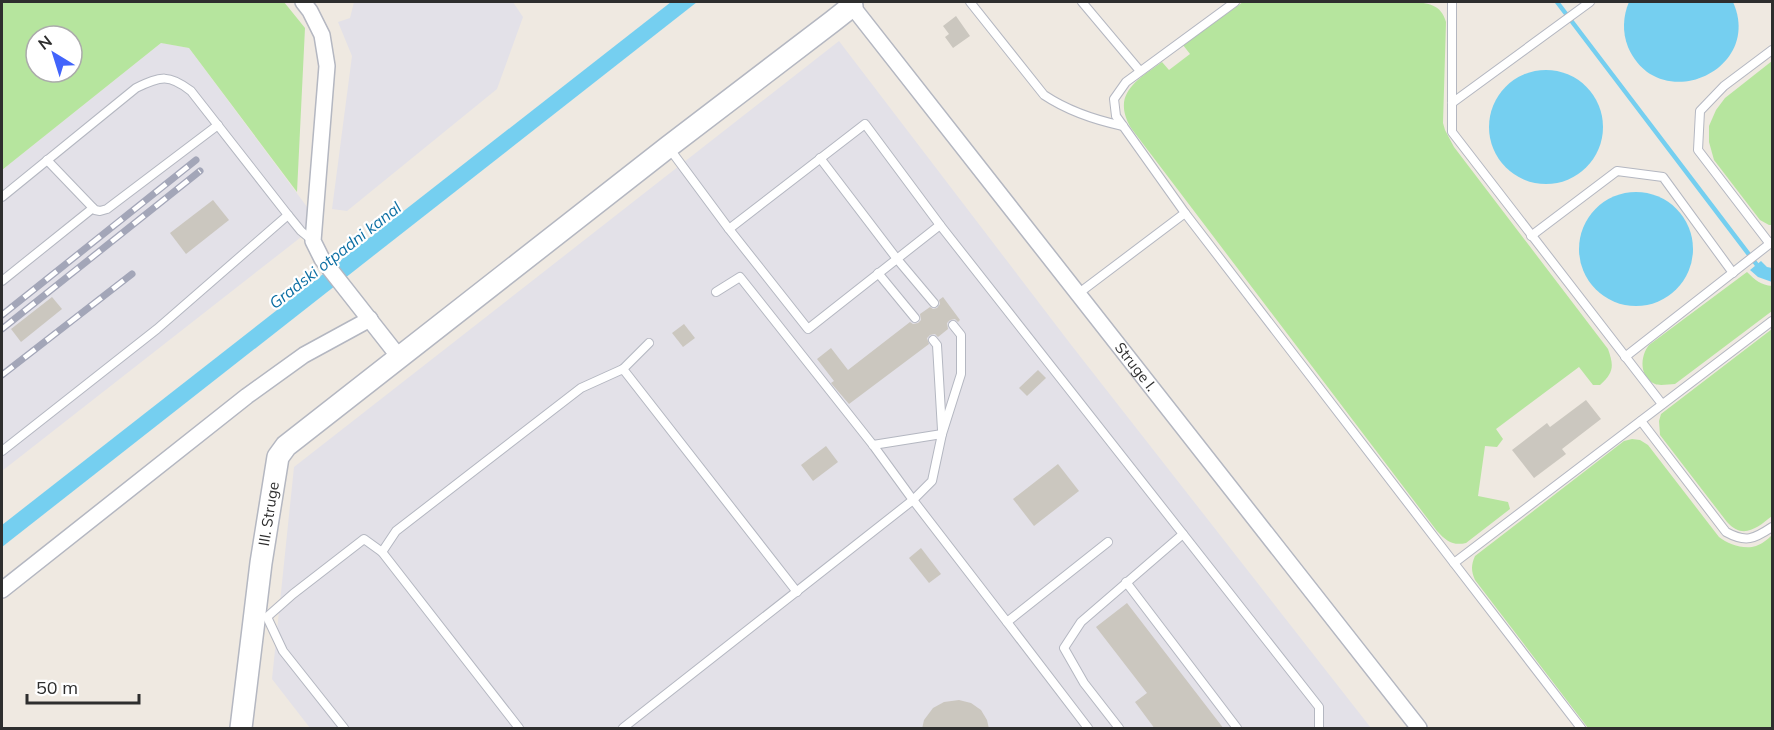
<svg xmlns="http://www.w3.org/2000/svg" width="1774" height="730" viewBox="0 0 1774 730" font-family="Mulish,sans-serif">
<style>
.industrial{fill:#e3e1e8}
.green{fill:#b6e59e;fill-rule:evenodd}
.water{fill:#75cff0}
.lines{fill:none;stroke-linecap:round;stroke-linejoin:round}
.stream{stroke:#75cff0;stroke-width:4.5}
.building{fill:#cbc7bf}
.lane-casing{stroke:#b4b7c1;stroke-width:10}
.street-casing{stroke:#b4b7c1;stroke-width:18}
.secondary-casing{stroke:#b4b7c1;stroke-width:24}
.lane{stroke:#fff;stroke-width:8}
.street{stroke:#fff;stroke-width:15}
.secondary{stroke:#fff;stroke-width:21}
.rail-casing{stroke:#a3a6b8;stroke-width:7}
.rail{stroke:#fff;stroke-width:4.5;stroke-dasharray:14;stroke-linecap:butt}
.labels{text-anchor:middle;stroke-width:4.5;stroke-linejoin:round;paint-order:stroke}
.street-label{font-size:15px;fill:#2e2e2e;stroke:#fff}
.water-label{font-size:16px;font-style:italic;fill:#0d6fa3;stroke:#fff}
</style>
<rect width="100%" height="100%" fill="#efe9e1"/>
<g class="industrial">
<path d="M354,2H513L523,17L497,89L347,211L332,209L352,56L338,22L350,18Z"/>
<path d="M839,41L1072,346L1371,728H310L272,679L294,467Z"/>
<path d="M161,43L189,48L319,223L2,471V170Z"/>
</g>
<g class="green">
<path d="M2,2H284L305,28L297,192L189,48L161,43L2,170ZM36,36H72V72H36Z"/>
<path d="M1243,2H1412C1428,3 1441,4 1446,22L1443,123L1445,130L1454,147L1608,349C1614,366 1614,372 1600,385H1593L1579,367L1496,429L1503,439L1497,447L1485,446L1478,496L1508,502L1510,509L1466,543C1453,546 1446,541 1437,531L1131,128C1111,94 1137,80 1162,62L1169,70L1190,54L1183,45Z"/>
<path d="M1772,61V225H1769L1760,220L1714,160L1709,142V126L1716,110L1725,98Z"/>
<path d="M1747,272C1755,280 1761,285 1772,286V311L1675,384C1669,384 1660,386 1655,384C1639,377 1640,356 1649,345Z"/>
<path d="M1772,329V516C1757,528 1743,540 1727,522L1660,435L1659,421L1661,414Z"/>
<path d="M1632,439L1640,440L1648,445L1719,537C1728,544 1744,550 1756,546C1762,544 1768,539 1772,535V728H1588L1475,580C1471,571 1471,565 1475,556L1624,441Z"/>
</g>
<g class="water">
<path d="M671,2H697L2,547V525Z"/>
<path d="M1629,2H1733C1764,71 1658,117 1628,47C1622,32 1623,16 1629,2Z"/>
<circle cx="1546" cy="127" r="57"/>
<circle cx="1636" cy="249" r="57"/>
<path d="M1761,261L1767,267L1772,268V282L1758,277L1750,270Z"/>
</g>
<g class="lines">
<path class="stream" d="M1557,2L1760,269"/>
</g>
<g class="building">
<path d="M956,16L970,36L953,48L945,37L949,34L943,26Z"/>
<path d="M213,200L229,220L186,254L170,233Z"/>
<path d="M52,297L62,309L21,342L11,329Z"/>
<path d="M943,297L960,320L958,322L955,319L950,320L947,323L948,329L938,337L935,334L930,335L927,338L929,344L849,404L831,383L834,381L817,359L831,348L848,370L910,322L913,324L918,323L921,320L920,314L930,307L933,309L937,308L940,304L939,300Z"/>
<path d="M684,324L695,338L683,347L672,333Z"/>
<path d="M1038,370L1046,378L1027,396L1019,388Z"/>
<path d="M1586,400L1601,419L1562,449L1566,454L1534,478L1512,450L1547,423L1550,427Z"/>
<path d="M826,446L838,462L813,481L801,465Z"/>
<path d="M1058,464L1079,491L1034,526L1013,499Z"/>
<path d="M921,548L941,574L929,583L909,558Z"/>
<path d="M1127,603L1224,729H1155L1135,702L1147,693L1096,627Z"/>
<path d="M959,700L971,703L981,710L987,720L989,729H922L924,720L933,708L944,702Z"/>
</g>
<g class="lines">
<defs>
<g id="lane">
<path d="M970,2L1044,95C1068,111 1095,120 1123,126"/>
<path d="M1082,2L1140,71"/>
<path d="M1452,2V132L1662,404"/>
<path d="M1452,103L1590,2"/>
<path d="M669,148L729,229L808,329L940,225L1319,707V728"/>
<path d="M820,158L897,259L934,303"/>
<path d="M47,160L95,210L100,211L107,209L218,125"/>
<path d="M2,197L136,88C161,76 169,74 191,91L288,215L157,329L2,451"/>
<path d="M1185,213L1454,563L1772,321"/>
<path d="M288,215L301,231L313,241"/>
<path d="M729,229L865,124L940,225"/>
<path d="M1531,236L1617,171L1663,177L1733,273"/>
<path d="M1770,244L1698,150L1700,111L1724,86L1772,50"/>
<path d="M878,273L915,318"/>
<path d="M2,281L93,208"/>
<path d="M716,292L740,277L873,445L913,500L1007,622L1108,542"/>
<path d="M1079,293L1185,213L1116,116L1114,99L1126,82L1235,2"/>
<path d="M933,340L937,345L942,430"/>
<path d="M1625,357L1772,242"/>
<path d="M623,369L649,343"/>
<path d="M1641,421L1726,532C1746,543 1754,539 1772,527"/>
<path d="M873,445L942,434"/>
<path d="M1454,563L1581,728"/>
<path d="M1126,582L1237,728"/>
<path d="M1007,622L1088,728"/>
<path d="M344,728L283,651L267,617L293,594L364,539L382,552"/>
<path d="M519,728L382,552L396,531L581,388L623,369L797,592"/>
<path d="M623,728L913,500L932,481L942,434L961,374V335L953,325"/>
<path d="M1119,728L1084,683L1064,648L1081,622L1183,534"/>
</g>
<g id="street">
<path d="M303,2L310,11L322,35L327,66L313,241L322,259L399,357"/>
<path id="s1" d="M852,6L1419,728"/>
<path d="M2,590L247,396L304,355L370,319"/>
</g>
<g id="secondary">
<path id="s2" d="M241,728L261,563L278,457L286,446L668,147L833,21L852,6L849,2"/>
</g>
</defs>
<use href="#lane" class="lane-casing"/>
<use href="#street" class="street-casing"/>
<use href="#secondary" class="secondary-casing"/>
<use href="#lane" class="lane"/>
<use href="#street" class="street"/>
<use href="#secondary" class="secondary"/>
<defs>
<g id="rail">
<path d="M2,315L196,160"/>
<path d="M2,329L200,171"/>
<path d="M2,375L132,274"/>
</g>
</defs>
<use href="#rail" class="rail-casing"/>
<use href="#rail" class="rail"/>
</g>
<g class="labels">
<g class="street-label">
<text dy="5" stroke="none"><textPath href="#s1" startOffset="459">Struge I.</textPath></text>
<text dy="5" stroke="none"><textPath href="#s2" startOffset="216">III. Struge</textPath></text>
</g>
<g class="water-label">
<text transform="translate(335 255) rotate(-38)" y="6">Gradski otpadni kanal</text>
</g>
</g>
<rect width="1774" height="730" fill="none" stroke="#2e2e2e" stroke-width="6"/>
<g transform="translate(54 54) rotate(322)"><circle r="28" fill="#ffffff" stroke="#ababab" stroke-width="1.5"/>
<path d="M0-4.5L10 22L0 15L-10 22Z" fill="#4264fb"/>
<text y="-9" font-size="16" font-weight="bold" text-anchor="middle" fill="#2e2e2e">N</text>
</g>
<path d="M27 694v9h112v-9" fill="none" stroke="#2e2e2e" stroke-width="3"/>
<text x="36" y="694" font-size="18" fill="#2e2e2e" stroke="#ffffff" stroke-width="4.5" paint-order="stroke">50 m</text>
</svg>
